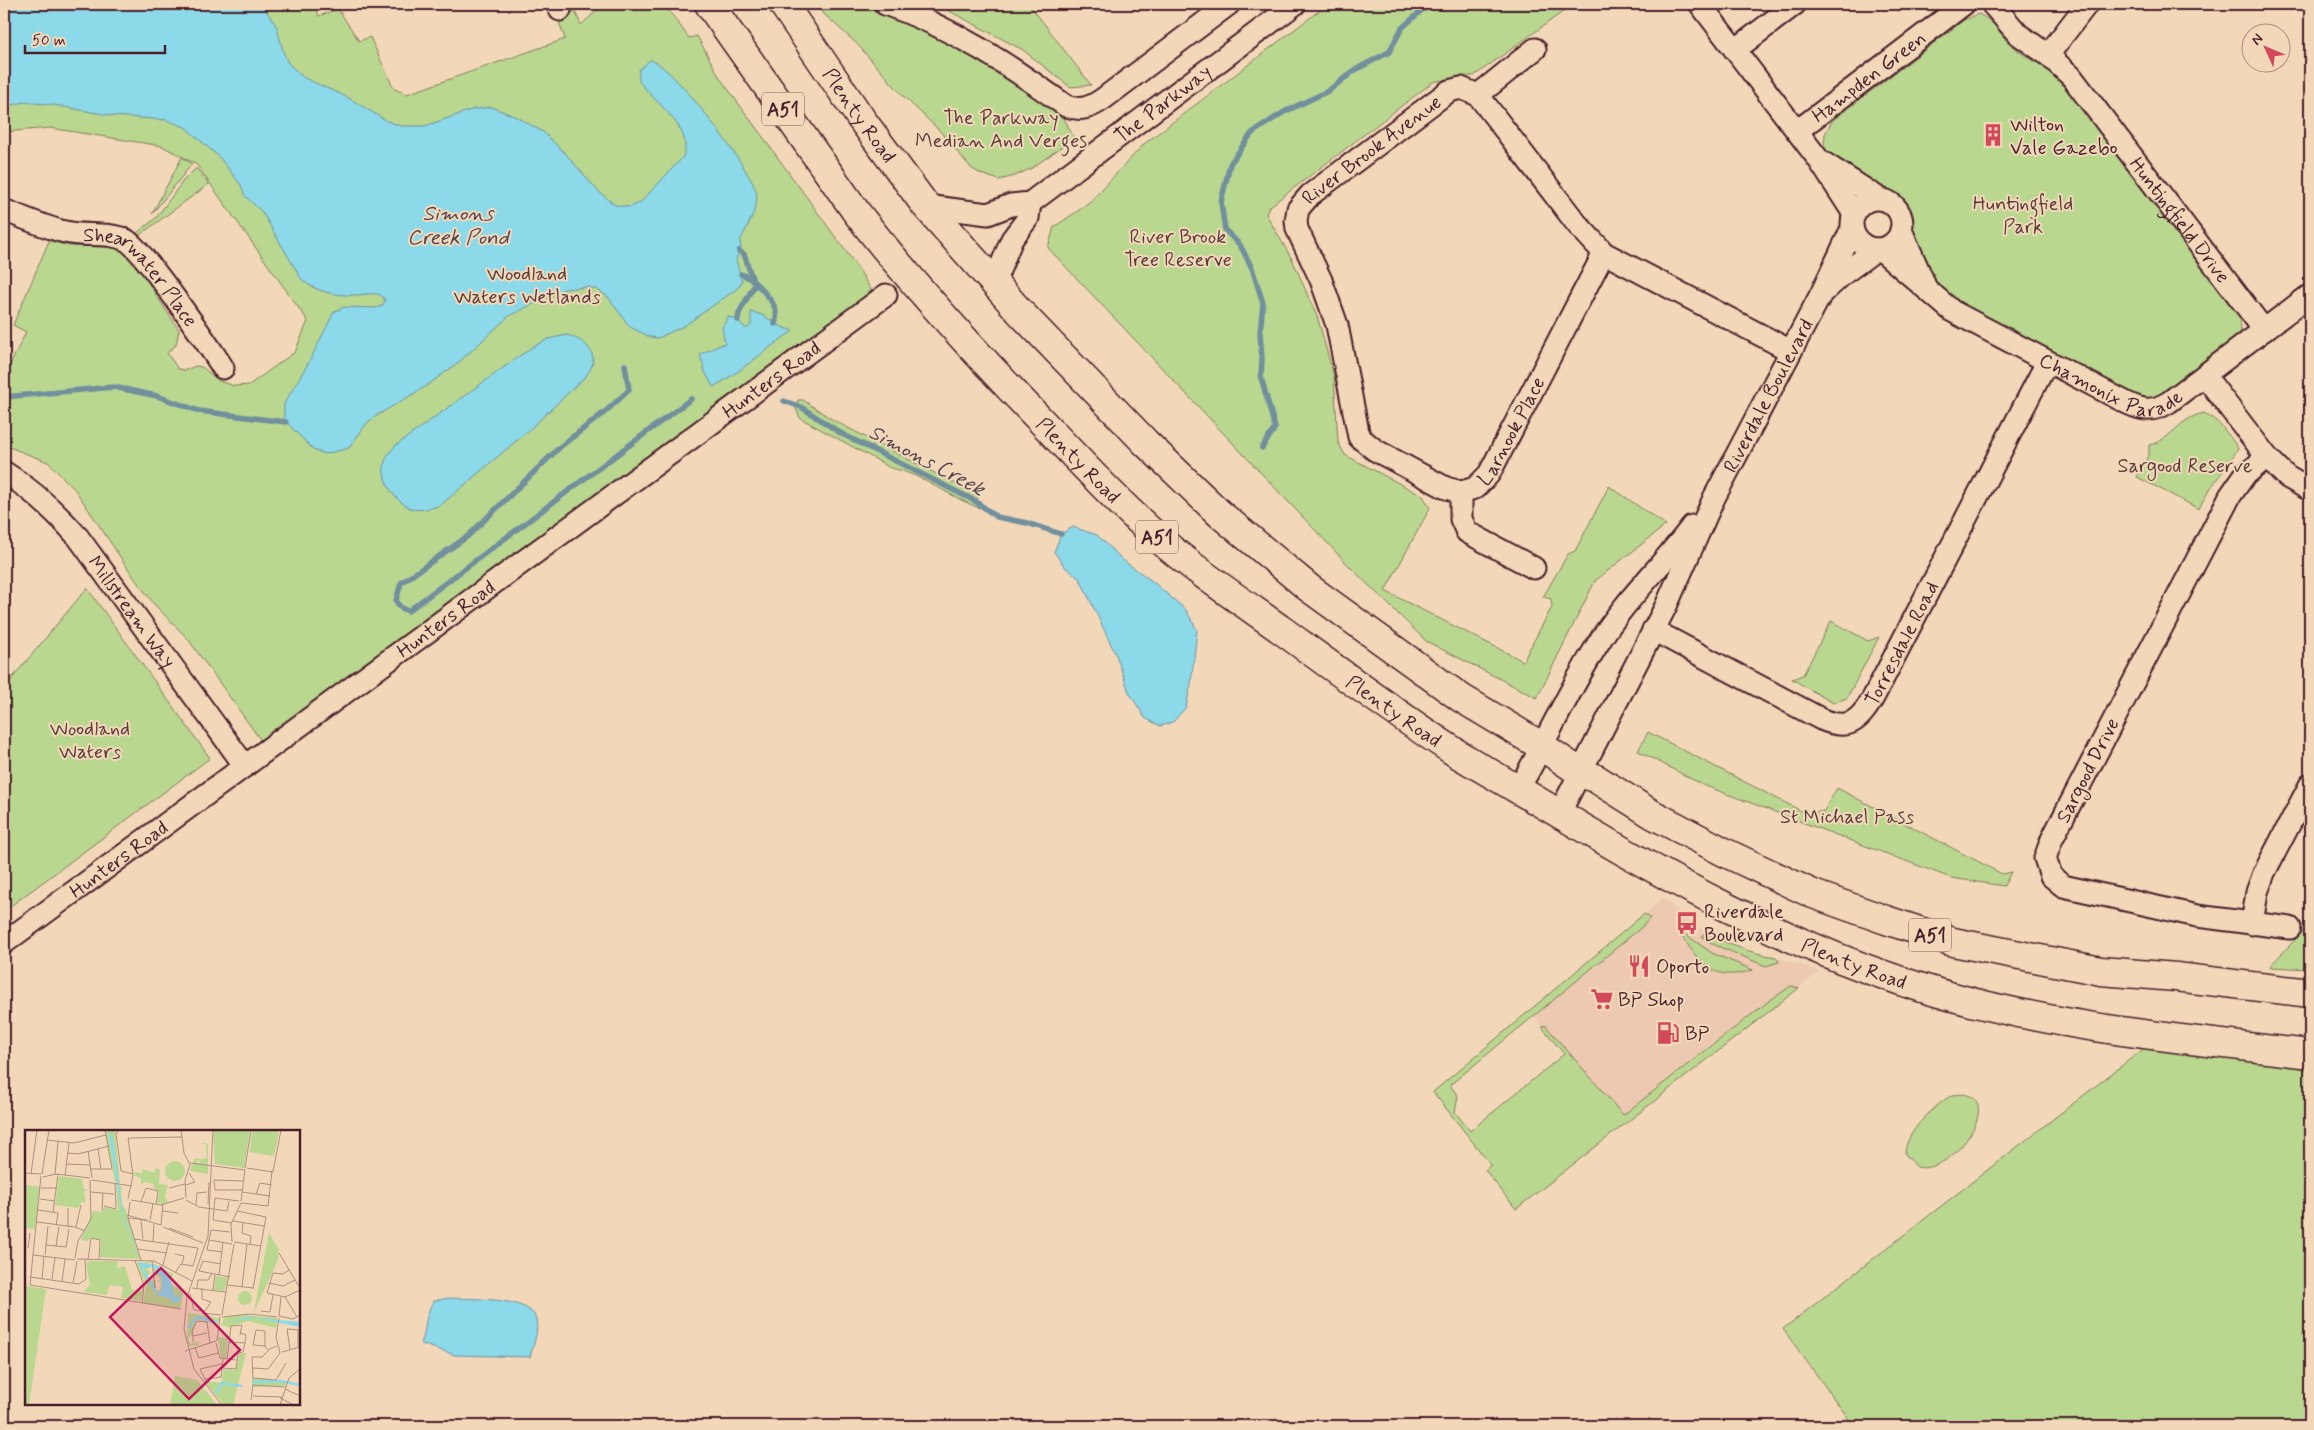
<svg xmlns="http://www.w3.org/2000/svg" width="2314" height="1430" viewBox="0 0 2314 1430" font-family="Mynerve,sans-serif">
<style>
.built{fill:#ecc9b0}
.green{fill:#b9d78f;stroke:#827b5d}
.water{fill:#8bd9e9;stroke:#718f9d}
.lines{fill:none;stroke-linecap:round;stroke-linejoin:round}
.stream{stroke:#718f9d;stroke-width:5.5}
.minor-casing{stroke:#4a1f2b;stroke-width:25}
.highway-casing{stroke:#4a1f2b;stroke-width:31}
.minor{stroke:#f2d8b9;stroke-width:21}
.highway{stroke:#f2d8b9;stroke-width:28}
.labels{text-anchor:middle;stroke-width:4;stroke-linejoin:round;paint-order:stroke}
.shield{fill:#f2d8b9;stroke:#7c5656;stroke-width:1}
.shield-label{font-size:19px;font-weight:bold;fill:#4a1f2b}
.street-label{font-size:20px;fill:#4a1f2b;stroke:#f2d8b9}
.park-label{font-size:20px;fill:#5b3b3a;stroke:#f2d8b9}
.poi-label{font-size:20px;fill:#4a1f2b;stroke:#f2d8b9;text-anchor:start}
.water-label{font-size:21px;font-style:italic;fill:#574451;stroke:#f2d8b9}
.inset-river{fill:none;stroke:#8bd9e9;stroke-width:2.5}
.inset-road{fill:none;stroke:#af8e80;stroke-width:1}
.view{fill:#c2185b;fill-opacity:0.15;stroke:#c2185b;stroke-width:2.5}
.inset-edge{fill:none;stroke:#4a1f2b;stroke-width:2.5}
</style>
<rect width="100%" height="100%" fill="#f2d8b9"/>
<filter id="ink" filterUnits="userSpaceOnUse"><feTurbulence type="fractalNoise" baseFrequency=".02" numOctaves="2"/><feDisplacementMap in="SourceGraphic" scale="10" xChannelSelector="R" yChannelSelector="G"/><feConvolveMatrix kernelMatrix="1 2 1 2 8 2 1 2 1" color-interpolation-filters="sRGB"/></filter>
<g filter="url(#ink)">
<path class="built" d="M1663,898L1691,922L1723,942L1752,953L1776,957L1820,971L1629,1122L1564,1054L1529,1011Z"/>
<g class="green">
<path d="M4,4H314L319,16L338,9L359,41L370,37L394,89L407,94L565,39L558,19L575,11L581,25L604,4H664L689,38L697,36L720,78L858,268L877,300L267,749L188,639L154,604L135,579L76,491L48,462L4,445V367H9L26,332L13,325L49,241L70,246L107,247L109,245L117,248L133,259L179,330L176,345L167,353L178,369L185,370L196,366L202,367L219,381L235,386L249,385L295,352L308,321L196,164L162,146L50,128L4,132Z"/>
<path d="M813,4H862L923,27L961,46L1063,116L1074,138L1032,168L1015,176L999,180L981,174L972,169L938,129L903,96L857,44Z"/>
<path d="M936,4H1029L1091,85L1070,87L1023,50Z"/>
<path d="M1328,4H1581L1564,11L1474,76H1463L1433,82L1269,207L1266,214L1293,261L1318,319L1334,377L1338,442L1345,455L1423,496L1430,508L1385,591L1523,661L1552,607L1551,599L1543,597L1568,554L1575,551L1609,486L1666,525L1595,581L1537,698L1426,641L1351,568L1048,248L1054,227L1088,204L1144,144Z"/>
<path d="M1978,14C1995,21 1997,31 2009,43C2025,58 2047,66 2062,82L2240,316L2241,331L2231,344L2157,398L2144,399L1967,310L1935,285L1913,241L1909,206L1893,194L1845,169L1829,158L1824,145L1825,134L1832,121L1964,20Z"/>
<path d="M182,157L192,164L152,214Z"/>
<path d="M195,169H197L209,184L137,237V233L156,218L183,181Z"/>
<path d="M798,400H803L833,420L977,495L979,508C953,498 931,481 905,472C896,468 891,470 884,464L800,418L796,409Z"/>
<path d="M2204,413C2220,421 2228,434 2238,448C2226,470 2209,486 2199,509L2137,477L2149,454V445C2174,439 2177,419 2204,413Z"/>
<path d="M87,588L210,758L4,911V688Z"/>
<path d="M1831,621L1868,641L1879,637L1847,698L1833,703L1792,679L1803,675Z"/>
<path d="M1648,732L1807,814L1824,811L1837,788L2002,874L2011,872L2004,886L1951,878L1703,785L1638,751Z"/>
<path d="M1644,914L1650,918L1643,926L1450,1085L1458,1096L1455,1112L1470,1131L1564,1054L1542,1027L1545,1025L1623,1115L1769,1001L1791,986L1799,988L1516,1209L1485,1170L1491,1165L1433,1092Z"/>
<path d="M2310,924V969L2269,967Z"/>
<path d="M1679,930L1712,953L1753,970C1712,984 1697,961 1679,930Z"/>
<path d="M1705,932C1728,945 1751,953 1776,957L1779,962L1766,966L1715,945L1702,937Z"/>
<path d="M2147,1046L2310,1061V1426H1854L1783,1329Z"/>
<path d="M1952,1095C2012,1085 1957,1177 1917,1167L1905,1154C1905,1132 1934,1106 1952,1095Z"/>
</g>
<g class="water">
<path d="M4,4H262L277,27L283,51L288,63L304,78L347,97L387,121L401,126H425L474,109L492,107L519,118L543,132L565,153L598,191L615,205L629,207L640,203L683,157C695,128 654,103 639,81V70L650,60C671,62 750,169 756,191C760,207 746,228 740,241L741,248L736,260L742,281L738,288L684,326L658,338L650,337L630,327L608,297L598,290L588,287L564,289L509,316L458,363L425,387L376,416L367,423L349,448L326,454L315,451L286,422L284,417V404L310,360L334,312L344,307L375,308L382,306L385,301C383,297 381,294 376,294C370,293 362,295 356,295C337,296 316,292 302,280L262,212L245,196L241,185L219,157L185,127L166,120L113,116L54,105L24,102L4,107Z"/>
<path d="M751,312C768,314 776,327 793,331C766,349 741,372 713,387L705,372L700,354L725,343L722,328L728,317L738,320L746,329L751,325Z"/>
<path d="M567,335C588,341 602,356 586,376L529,430L441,505C432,508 420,512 410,508C396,501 382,483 384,467C384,459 390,452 395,446L532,347L548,339Z"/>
<path d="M1073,527L1097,535L1124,561L1152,581L1186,610L1197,630L1191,684L1186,707L1173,722L1160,726L1145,718L1129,692L1116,655L1080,579L1065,567L1054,552L1061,534Z"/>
<path d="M448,1298C467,1299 530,1296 536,1319C539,1331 533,1346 530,1357L455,1355L421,1344C427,1329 424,1314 434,1301Z"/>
</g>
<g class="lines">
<g class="stream">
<path d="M739,251L744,254L752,278"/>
<path d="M741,274C751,276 775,301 776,312C777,315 776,320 775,324"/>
<path d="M738,320L739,313L755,284"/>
<path d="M625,365L629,390L605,412L561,446L468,536L401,583L396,601L400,607L408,611L691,399"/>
<path d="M4,397L114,387L157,396L199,411L286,422"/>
<path d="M784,401L801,407L842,434L975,501L997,517L1027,523L1061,534"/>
<path d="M1262,448L1275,428L1261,377L1262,358L1260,333L1263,303L1252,268L1240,245L1225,230L1221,202L1230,164L1252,133L1284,112L1328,91L1355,70L1389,52L1402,28L1422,10L1433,4"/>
</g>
<defs>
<g id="minor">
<path d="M557,4L560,10"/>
<path d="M885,4C952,27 1009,65 1066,106C1081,111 1090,108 1103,99L1229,4"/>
<path d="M1700,4L1819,160L1854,214"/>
<path id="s1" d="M1992,4L2018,34L2048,55L2071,76L2264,330"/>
<path d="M1735,50L1795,4"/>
<path d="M2048,55L2087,4"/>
<path d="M1478,95L1535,49"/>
<path id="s2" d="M1797,131L1964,4"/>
<path d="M1824,163L1880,199"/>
<circle cx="1877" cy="224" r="25"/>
<path id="s3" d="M926,206L988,214L1011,205L1030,203L1295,4"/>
<path id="s4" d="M4,210C24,218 44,227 65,232C85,237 107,231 126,240C143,249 209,346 223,368"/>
<path d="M1901,230L1924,283"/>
<path id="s5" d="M1881,250L1952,311L2127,403C2144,411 2153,412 2169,402L2310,295"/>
<path d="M994,283L1012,239L1028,218L1030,203"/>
<path d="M1827,289L1843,274L1877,249"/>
<path d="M2205,376L2267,457L2287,477L2310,490"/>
<path d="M2267,457L2244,476L2230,496L2052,839L2045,858L2051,876L2063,886L2197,916L2290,928"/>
<path id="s6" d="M4,472C33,490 55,511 78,537L245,766"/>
<path id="s7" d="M1461,492L1446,488L1375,450L1359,437L1337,325L1321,280L1297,229L1296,221L1298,209L1310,195L1449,91L1461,88L1478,95L1577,224L1604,253L1791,351"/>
<path id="s8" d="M1534,568L1467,532L1461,519V492L1475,488L1489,474L1604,253"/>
<path id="s9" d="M1653,630L1821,719C1848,731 1859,722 1873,698L2047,362"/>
<path d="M1518,790C1546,741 1569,690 1599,642C1625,600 1662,566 1692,526"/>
<path id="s10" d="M1559,814L1666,606L1714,498L1821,294L1852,228"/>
<path d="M2252,924L2257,892L2264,873L2310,785"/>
<path id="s11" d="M4,943L886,295"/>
</g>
<g id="highway">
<path id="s12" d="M709,4L857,213C916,289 981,359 1047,427C1083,465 1119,503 1158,538C1197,572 1241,601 1283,631C1342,674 1400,717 1461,756C1493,775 1526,794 1558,813C1668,879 1779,940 1901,981C2032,1026 2173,1038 2310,1054"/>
<path id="s13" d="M783,4L862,120L926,206L1020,312L1146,443L1220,514L1309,588L1461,698L1543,747L1581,773L1595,778L1652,814L1726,853L1813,894L1886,920L1953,942L2101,971L2176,977L2310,993"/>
</g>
</defs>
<use href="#minor" class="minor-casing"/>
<use href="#highway" class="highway-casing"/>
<use href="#minor" class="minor"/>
<use href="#highway" class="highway"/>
</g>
</g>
<defs>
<symbol id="building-bare" viewBox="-9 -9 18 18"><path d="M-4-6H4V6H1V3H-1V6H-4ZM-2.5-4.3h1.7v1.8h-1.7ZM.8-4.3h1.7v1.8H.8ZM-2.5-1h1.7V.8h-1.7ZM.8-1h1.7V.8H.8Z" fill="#d1495b" stroke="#f2d8b9" stroke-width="2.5" paint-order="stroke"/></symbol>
<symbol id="bus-bare" viewBox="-9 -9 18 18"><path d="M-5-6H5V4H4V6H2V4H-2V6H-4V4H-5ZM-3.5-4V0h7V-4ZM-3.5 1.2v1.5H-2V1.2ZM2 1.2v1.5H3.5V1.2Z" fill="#d1495b" stroke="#f2d8b9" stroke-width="2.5" paint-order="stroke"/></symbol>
<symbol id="restaurant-bare" viewBox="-9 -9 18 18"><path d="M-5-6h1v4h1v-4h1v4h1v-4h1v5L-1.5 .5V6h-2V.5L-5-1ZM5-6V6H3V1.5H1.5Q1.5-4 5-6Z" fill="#d1495b" stroke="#f2d8b9" stroke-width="2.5" paint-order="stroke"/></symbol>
<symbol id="supermarket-bare" viewBox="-9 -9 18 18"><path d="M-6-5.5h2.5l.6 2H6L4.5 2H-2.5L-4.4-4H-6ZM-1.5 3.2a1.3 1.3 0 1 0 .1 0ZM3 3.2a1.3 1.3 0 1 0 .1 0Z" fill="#d1495b" stroke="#f2d8b9" stroke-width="2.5" paint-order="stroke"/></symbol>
<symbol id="fuel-bare" viewBox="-9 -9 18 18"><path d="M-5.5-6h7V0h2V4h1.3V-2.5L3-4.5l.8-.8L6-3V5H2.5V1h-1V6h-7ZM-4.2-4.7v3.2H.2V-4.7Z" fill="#d1495b" stroke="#f2d8b9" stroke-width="2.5" paint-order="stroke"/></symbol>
</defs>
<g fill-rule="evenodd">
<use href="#building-bare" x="1977" y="119" width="32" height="32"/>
<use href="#bus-bare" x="1671" y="907" width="32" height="32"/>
<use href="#restaurant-bare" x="1623" y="950" width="32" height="32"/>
<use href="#supermarket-bare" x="1586" y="983" width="32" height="32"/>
<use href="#fuel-bare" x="1652" y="1017" width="32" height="32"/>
</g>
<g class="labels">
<g class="shield">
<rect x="762" y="92.5" width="42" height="33" rx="4"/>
<rect x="1136" y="520.5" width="42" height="33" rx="4"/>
<rect x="1909" y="918.5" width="42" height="33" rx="4"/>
</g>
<g class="shield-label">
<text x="783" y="116">A51</text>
<text x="1157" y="544">A51</text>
<text x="1930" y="942">A51</text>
</g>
<g class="street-label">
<text dy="7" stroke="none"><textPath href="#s2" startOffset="90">Hampden Green</textPath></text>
<text dy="7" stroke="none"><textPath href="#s3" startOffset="272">The Parkway</textPath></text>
<text dy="7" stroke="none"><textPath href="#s13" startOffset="135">Plenty Road</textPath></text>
<text dy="7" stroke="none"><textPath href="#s7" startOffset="450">River Brook Avenue</textPath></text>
<text dy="7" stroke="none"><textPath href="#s1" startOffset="288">Huntingfield Drive</textPath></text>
<text dy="7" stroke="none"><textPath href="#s4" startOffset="159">Shearwater Place</textPath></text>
<text dy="7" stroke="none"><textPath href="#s5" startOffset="272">Chamonix Parade</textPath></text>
<text dy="7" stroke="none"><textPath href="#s11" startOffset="952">Hunters Road</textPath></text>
<text dy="7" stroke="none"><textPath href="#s10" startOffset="468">Riverdale Boulevard</textPath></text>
<text dy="7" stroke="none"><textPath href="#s8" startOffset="200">Larnook Place</textPath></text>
<text dy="7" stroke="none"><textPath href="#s12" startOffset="588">Plenty Road</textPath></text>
<text dy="7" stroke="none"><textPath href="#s6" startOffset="191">Millstream Way</textPath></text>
<text dy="7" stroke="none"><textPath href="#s11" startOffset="548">Hunters Road</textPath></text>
<text dy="7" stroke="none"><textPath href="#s9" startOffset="316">Torresdale Road</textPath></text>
<text dy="7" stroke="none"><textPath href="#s12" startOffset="992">Plenty Road</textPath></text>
<text transform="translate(2087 770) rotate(-63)" y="7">Sargood Drive</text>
<text dy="7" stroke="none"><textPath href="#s11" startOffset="142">Hunters Road</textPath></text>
<text dy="7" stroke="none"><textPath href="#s12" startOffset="1518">Plenty Road</textPath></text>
</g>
<g class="park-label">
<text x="1001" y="124">The Parkway<tspan x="1001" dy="23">Median And Verges</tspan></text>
<text x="2023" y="210">Huntingfield<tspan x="2023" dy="23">Park</tspan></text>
<text x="1178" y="243">River Brook<tspan x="1178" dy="23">Tree Reserve</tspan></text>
<text x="527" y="280">Woodland<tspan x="527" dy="23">Waters Wetlands</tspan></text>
<text x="2185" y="472">Sargood Reserve</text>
<text x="90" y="735">Woodland<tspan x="90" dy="23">Waters</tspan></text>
<text x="1847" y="823">St Michael Pass</text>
</g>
<g class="poi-label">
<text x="2010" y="131">Wilton<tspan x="2010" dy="23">Vale Gazebo</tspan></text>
<text x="1704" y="918">Riverdale<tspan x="1704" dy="23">Boulevard</tspan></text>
<text x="1656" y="973">Oporto</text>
<text x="1618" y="1006">BP Shop</text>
<text x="1685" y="1040">BP</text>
</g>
<g class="water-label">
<text x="458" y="220">Simons<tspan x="458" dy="24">Creek Pond</tspan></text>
<text transform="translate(927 460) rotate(28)" y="7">Simons Creek</text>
</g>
</g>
<g transform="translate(25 1130)">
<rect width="275" height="275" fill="#f2d8b9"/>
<path d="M80,0H90L95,53L90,52ZM188,0H225L219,38L190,34ZM227,0L254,1L249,26L225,22ZM180,13L183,14V44L165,41L169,29L176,28L171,33H175L174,30L182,28L181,14H175ZM140 41a10 10 0 1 1 20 0a10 10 0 1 1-20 0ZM131,38L135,40L134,54L143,55L140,66L143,72L138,74L132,73L134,61L128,58L129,54L119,52L116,56V48L110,46L109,42L117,43L118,39L129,43ZM34,46L57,49L59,59L64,60L59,61L61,72H56L54,78L30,75ZM1,55L15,57L10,99L0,98ZM91,55L96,56L97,74L101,80L115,129L75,127L76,110L66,107L63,111L56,110L68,81L77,82L79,77L93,80ZM244,103L254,120L253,130L229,182ZM65,131H93L92,138L100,136L107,160L118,161L116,171L96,168L98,157L84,155L82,165L58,162L65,155L61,133ZM124,132L125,138L121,139L127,143L121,146L123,151L131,150V160H135L136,152L132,151L136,149L128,143V133L148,144L146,155L159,160L155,179L118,173L121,155L111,133ZM191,146L203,148L199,161L189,160ZM0,156L21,159L4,275H0ZM213 168a7 7 0 1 1 14 0a7 7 0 1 1-14 0ZM163,183L194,188L193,195L172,190L167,206L163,207L165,214L174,211V215L164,216L162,210ZM219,185L252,188L251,198L223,191L204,197L196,195L200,187ZM193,207L203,208L201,228H196ZM214,223H221L208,275H199L179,251L197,253L198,239L211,240ZM150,246L172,250L192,275H145ZM227,248L252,250L262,251L260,256L227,257Z" fill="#b9d78f"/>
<path d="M83,0L88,9L98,84L114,129L97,85ZM112,132L131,135L143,142L150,167H154L156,163L155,171L148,173L145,168L131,165L137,160V148L128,137L117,138ZM222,187L275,192V197L230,188L204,192Z" fill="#8bd9e9"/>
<path class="inset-river" d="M117,138L131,162M163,198L172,187L192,192M227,252L256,251L275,255M191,263L197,253L217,256"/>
<path class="inset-road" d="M36,0H55M95,0L91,3L96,41L108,44M156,0L159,23L165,35L160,50L161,68M188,0L183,106L162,167L159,199L169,239L197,275M106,8L157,7M22,10L49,13L81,5M73,19L76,39M63,21L67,48M43,23L53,24L84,16M165,33L220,40L216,71M41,34L65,35M220,38L226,0M222,38L248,42M65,39H87L80,0M248,42L256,0M0,43L16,44M6,44L12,0M17,44L24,0M30,44L33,12M40,45L44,13M16,46L5,155L156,179M18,47L31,44L65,48M67,50L107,56M161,55L170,52L164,43M16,58H32M144,58L160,54M217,60H190L189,50L218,51M66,62L89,64M217,62L245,66M231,64L235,53L247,55M15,69L30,71M103,69L108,45L103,8L106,9M106,70L136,75L159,68M161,70L174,77L202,81L204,71M105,72L103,88L116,130M116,72L121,58L133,61L131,74M216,73L243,76L247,41M183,74L184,52M171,75L172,63L182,62M79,76L91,79L90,53M189,79L190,68L214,71M13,80L33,83L31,95M189,80L188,90L207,93M77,81L78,63M138,81L153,83M212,81L241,87L228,159M28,82L33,44M102,85L136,95M103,88L122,90M116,90L118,109M125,90L128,74M208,91L239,96M12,92L50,97L60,101M218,93L217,103L226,106L225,114M136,95L138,74M43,97V78M51,97L56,75M138,97L178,113M144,98L168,107M109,109L173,118L168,136L156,134L150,143M184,110L207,114M128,111L129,94M207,112L206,94L216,73M209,112L236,116M21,115L41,117L44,99M31,116L34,97M3,118L5,103M113,119L142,123M197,122L182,120L186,100L205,102M254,123L275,158M150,124L159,126L157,134M8,125L50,130M20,125L23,96M50,128L53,111L66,89L65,50M52,129L129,131L167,151M63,130L66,108L75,110L74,129M110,131L119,155L117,173M127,131L130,158M196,134L178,131L174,141L205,147M138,135L144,112M264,140L258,144L248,143L242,163L260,167L275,160M194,145L198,112M5,147L54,154L61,149L60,130M17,149L19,127M27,149L30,128M37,152L40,129M48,153L52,131M244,153L258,156L270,150M202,155L228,158M217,157L222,114M167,158L200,162M172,158L173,150H183L187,143M188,160L190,145M165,164L169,180L180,181L186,172L177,169V158M260,167L272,187M236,181L245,182L248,165M177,183L196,185M197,185L209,114M254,186L268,189L275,185M254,186L256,167M197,187L225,184L252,187M254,188L251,207L255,223M273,200V217M168,206L167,201L172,191L182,192L185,213M192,211L195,187M168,212V206L182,203M204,212L220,213L221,205L216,203M191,213L195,228L211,230M240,216L228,215L231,200L240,201V216L243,220M252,216L245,219L237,227H227L228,248L251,250L261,233M170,218L174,228L193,223M265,219L262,199L275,200M160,221L191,211M257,222L275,217M202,229L206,196L217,195L215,205M198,238L211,239L213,223L218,222L220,213M228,238L243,239L255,223M180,249L196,247L198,229M181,251L175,239L197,234M260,259L275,266M228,266L257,267M255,268L269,275M226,270L228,255L260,257M255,275L264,248L275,239"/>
<path class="view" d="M136,138L215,220L164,269L85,187Z"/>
<rect width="275" height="275" class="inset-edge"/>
</g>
<rect width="2314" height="1430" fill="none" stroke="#f2d8b9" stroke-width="20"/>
<rect x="10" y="10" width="2294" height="1410" fill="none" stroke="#4a1f2b" stroke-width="2" filter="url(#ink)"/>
<g transform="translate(2266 48) rotate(314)"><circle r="24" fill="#f2d8b9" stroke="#af8e80"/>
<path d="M0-4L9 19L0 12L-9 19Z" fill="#d1495b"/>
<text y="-8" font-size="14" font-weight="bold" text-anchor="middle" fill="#4a1f2b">N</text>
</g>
<path d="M25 45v8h140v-8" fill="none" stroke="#4a1f2b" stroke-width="2.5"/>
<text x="32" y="45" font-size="15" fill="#4a1f2b" stroke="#f2d8b9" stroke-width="4" paint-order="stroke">50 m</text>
</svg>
